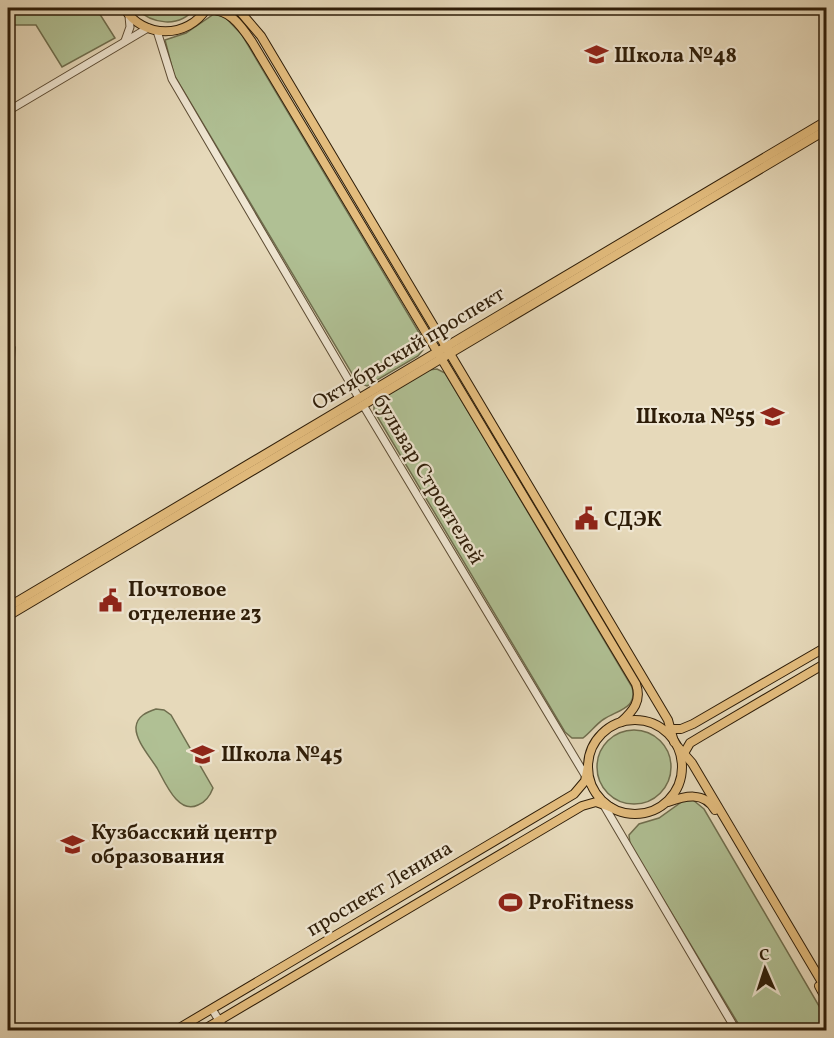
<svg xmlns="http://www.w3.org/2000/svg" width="834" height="1038" viewBox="0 0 834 1038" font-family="Vollkorn,serif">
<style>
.green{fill:#b0c094;stroke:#6f6e4e;stroke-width:1.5}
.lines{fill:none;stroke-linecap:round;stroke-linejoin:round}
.minor-casing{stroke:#5c4c34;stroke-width:9}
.major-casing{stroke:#2e1d08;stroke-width:10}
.minor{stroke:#efe6d2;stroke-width:7}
.major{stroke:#e3bc7d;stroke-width:8}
.labels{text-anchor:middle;stroke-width:4.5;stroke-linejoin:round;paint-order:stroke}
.poi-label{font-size:21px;font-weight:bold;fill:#2e1d08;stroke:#efe6d2;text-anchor:start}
.street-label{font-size:21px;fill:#2e1d08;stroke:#efe6d2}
</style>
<rect width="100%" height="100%" fill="#e6d9ba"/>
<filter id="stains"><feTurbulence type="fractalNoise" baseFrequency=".00333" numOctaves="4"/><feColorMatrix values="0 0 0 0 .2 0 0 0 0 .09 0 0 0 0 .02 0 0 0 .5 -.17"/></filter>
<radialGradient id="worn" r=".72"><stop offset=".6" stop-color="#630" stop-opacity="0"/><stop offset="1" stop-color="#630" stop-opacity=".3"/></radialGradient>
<g class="green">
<path d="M8,8H96L115,38L62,67L36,25H8Z"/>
<path d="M135,8H195C179,29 152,24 135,8Z"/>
<path d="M214,14L225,17L242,35L424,341L423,350L418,356L367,386L357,382L174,75L165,40L186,33Z"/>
<path d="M8,341L15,347L14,361L8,364Z"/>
<path d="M437,369L445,373L632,687C638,708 618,710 604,719C596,724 591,732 583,738H572L565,732L374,411V403L428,370Z"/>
<path d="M156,709L164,710L171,715L213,788C210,796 206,802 198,805C178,815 165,782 157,768C150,757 135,740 136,727C137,716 147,712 156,709Z"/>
<circle cx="634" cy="767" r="37"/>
<path d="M693,800L704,809L826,1018V1030H742L630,844L629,835L639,824L659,818L683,801Z"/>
</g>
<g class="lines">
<defs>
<g id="minor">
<path d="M157,31L172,79L359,398"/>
<path d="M125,41L130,27L129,16"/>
<path d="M8,111L148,28"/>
<path d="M363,405L591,785"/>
<path d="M599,797L736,1030"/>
<path d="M212,1009L225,1030"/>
</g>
<g id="major">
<path d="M124,8C143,39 188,39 207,8"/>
<path d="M237,8L261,36L668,720L674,742"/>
<path d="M205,10C228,7 240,24 252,42L636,684C642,701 633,711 621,722"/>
<path d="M8,607L826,121"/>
<path d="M8,616L826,130"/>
<circle cx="635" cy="767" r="47"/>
<path d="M669,729H681L693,724L826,647"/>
<path d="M678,747L692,763L826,989"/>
<path d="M683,755L690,743L700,737L826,663"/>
<path d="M668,802C685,796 704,791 715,810"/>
<path d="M819,986L826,999"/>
<path d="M176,1030L574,794L585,781L588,766"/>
<path d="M203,1030L582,806L596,802L610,807"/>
</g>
</defs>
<use href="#minor" class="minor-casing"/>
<use href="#major" class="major-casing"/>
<use href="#minor" class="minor"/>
<use href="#major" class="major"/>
</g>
<defs>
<symbol id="school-bare" viewBox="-9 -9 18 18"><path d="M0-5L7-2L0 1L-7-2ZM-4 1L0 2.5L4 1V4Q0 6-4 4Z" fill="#8f2418" stroke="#efe6d2" stroke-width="2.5" paint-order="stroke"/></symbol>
<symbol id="civic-bare" viewBox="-9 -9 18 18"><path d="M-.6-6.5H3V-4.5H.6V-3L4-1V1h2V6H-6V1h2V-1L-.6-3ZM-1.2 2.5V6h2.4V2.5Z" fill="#8f2418" stroke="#efe6d2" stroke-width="2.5" paint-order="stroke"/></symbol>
<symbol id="stadium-bare" viewBox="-9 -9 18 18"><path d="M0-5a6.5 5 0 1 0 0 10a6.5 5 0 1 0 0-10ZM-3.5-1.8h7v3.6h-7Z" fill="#8f2418" stroke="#efe6d2" stroke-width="2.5" paint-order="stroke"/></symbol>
</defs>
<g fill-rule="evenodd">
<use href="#school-bare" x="580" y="38" width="33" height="33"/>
<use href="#school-bare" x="756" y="400" width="33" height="33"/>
<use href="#civic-bare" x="570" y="502" width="33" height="33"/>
<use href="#civic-bare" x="94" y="584" width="33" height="33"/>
<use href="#school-bare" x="186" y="738" width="33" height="33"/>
<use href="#school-bare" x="56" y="828" width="33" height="33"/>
<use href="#stadium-bare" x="494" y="886" width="33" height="33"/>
</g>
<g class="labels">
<g class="poi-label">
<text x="614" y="62">Школа №48</text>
<text x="755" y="423" text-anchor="end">Школа №55</text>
<text x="604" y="526">СДЭК</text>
<text x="128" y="596">Почтовое<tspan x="128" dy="24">отделение 23</tspan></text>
<text x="221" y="761">Школа №45</text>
<text x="91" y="839">Кузбасский центр<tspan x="91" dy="24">образования</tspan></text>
<text x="528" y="909">ProFitness</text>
</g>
<g class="street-label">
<text transform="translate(408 348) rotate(-31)" y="7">Октябрьский проспект</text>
<text transform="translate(429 479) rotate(59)" y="7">бульвар Строителей</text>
<text transform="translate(379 888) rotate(-31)" y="7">проспект Ленина</text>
</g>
</g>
<rect width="834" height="1038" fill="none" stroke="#e6d9ba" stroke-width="30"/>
<rect x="9" y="9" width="816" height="1020" fill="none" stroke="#2e1d08" stroke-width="3"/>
<rect x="15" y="15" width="804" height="1008" fill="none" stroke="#2e1d08" stroke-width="1.5"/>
<g transform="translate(765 969) rotate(357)" stroke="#efe6d2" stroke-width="4.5" paint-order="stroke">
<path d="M0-4.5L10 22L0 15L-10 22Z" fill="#2e1d08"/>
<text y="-9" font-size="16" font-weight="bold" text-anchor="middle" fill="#2e1d08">С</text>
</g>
<rect width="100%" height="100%" filter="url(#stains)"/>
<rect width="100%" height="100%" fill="url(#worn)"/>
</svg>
